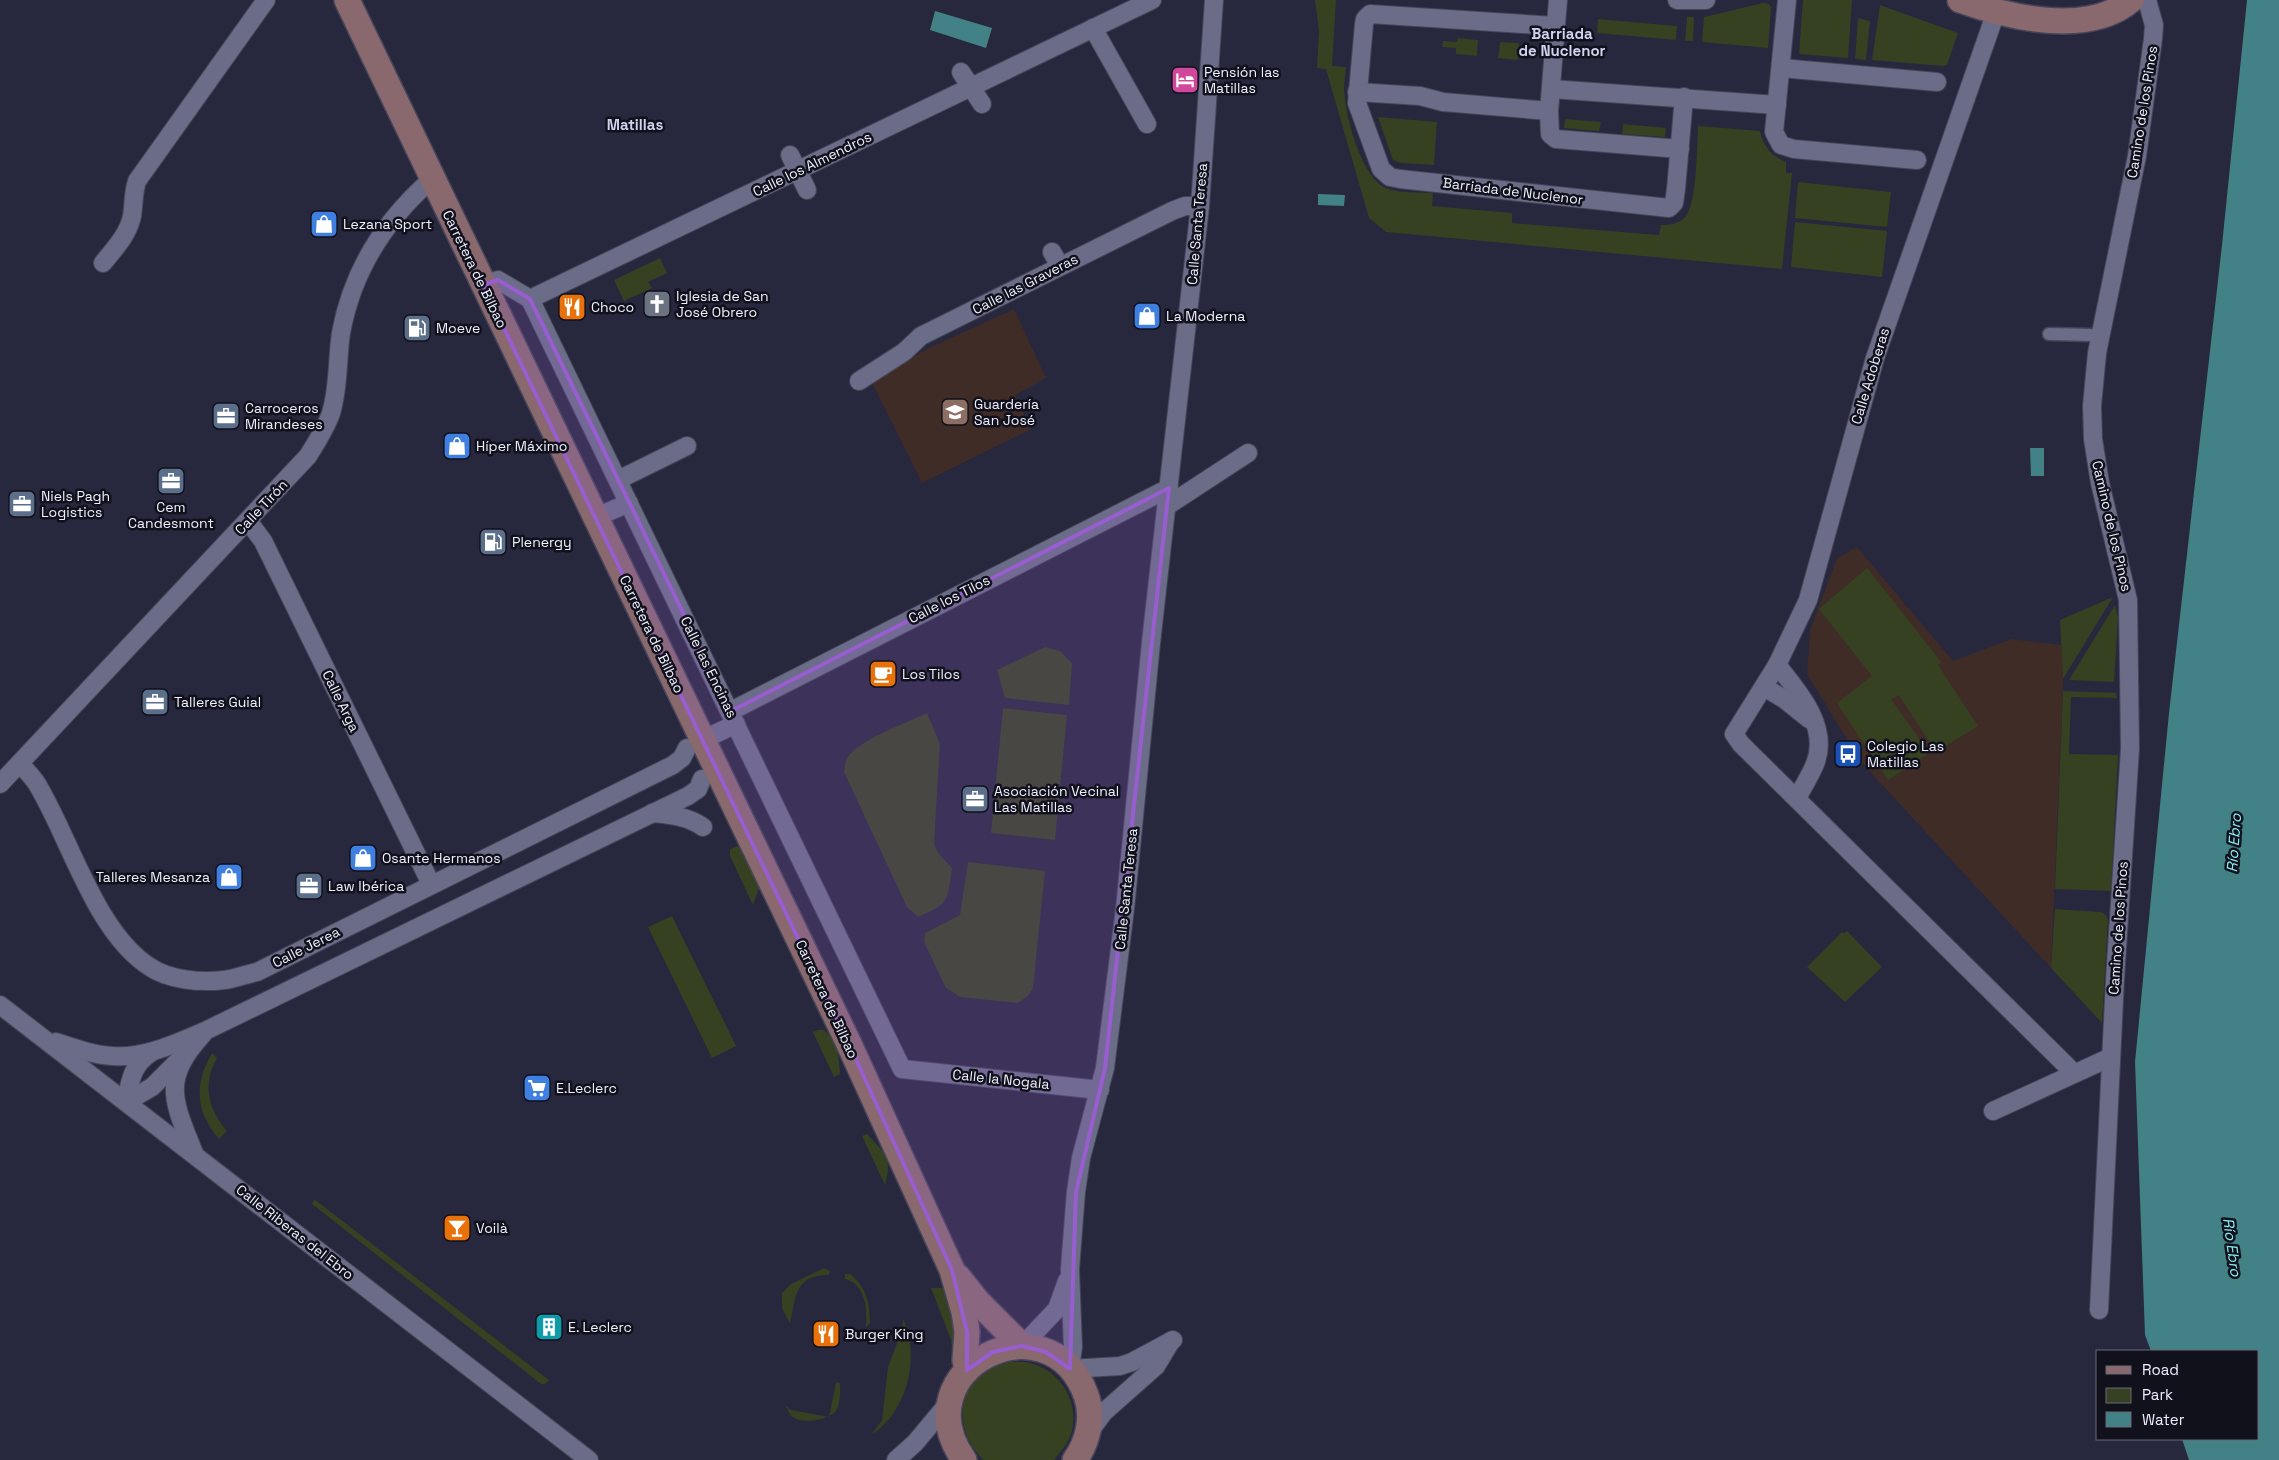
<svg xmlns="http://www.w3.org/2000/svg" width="2279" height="1460" viewBox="0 0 2279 1460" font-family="'Space Grotesk',sans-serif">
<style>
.education{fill:#3f2c27}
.green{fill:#354121}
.water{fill:#428185}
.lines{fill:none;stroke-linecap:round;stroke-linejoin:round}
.pedestrian-casing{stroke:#454559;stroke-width:15}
.minor-casing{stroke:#454559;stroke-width:20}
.secondary-casing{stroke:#454559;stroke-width:28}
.pedestrian{stroke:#6b6c87;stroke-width:12}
.minor{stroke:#6b6c87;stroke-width:18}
.secondary{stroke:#89686e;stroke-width:25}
.marked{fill:#985dcf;fill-opacity:0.2;stroke:#985dcf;stroke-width:4;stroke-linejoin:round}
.labels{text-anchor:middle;stroke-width:5;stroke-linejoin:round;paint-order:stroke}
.poi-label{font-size:14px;fill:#eeefff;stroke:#11111c;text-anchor:start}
.street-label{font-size:14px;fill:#eeefff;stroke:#11111c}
.neighbourhood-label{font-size:15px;font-weight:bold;fill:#d0d2f0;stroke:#11111c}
.water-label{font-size:15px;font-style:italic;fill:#85eaf0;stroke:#11111c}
</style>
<rect width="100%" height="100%" fill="#27273e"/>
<g class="education">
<path d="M1014,309L1046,378L1015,395L1031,429L922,483L871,381L927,349Z"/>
<path d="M1857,547L1953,661L2011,639L2062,645L2063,686L2051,968L1861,762L1807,674L1810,630L1837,558Z"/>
</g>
<g class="green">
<path d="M1315,0H1336L1332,66L1346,67C1345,78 1343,88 1345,98C1347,122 1362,175 1384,187C1397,194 1419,192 1433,193L1432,206L1512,213V223L1659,235L1661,225C1670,225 1680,224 1686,216C1697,201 1697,146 1698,126L1760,131C1764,147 1771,156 1786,162V173H1792L1782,269L1386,232L1369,218L1326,69L1317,68L1319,31Z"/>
<path d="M1803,0H1852L1848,58L1799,54Z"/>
<path d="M1763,3L1769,4L1771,7L1768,48L1702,42L1704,17Z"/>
<path d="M1880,5L1958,33L1947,65L1943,66L1872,60Z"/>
<path d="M1687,17H1694L1693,41H1685Z"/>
<path d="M1858,18L1870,21L1866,60L1855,59Z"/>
<path d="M1598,19L1677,26L1676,40L1597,33Z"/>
<path d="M1458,38L1478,40L1477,56L1456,54V48L1442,47L1443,41L1457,42Z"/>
<path d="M1500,42L1519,43L1518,60L1498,58Z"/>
<path d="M1378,117L1437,122L1434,165L1401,163L1393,160Z"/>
<path d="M1565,119L1601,122L1599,131L1564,128Z"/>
<path d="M1623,124L1666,128L1665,137L1622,134Z"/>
<path d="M1798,182L1891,192L1887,227L1795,218Z"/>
<path d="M1795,222L1887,231L1882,277L1791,267Z"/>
<path d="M660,258L667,273L648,282L652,288L624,301L614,280Z"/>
<path d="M1867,568L1941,662L1938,665L1978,726L1936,752L1899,695L1891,699L1929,753L1888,780L1837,703L1872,676L1819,609Z"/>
<path d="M2113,597L2063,679L2060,620Z"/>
<path d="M2115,605L2118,618L2114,682L2069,680Z"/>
<path d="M1045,647L1060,651L1072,663L1069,705L1005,698L997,670Z"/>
<path d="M2063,691L2116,693L2117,698L2071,697L2069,754L2118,755L2111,891L2055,889Z"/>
<path d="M1003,708L1067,715L1055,840L991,833Z"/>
<path d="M927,713L940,744L934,843L938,853L952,868C947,902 950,903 918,917L907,907L844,772C845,768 845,764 846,760C856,740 907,723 927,713Z"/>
<path d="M738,846L742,848L761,883L753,905L730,856V849Z"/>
<path d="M968,862L1045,871L1033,988L1028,996L1018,1003L960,997L946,988L924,942L925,933L960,915Z"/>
<path d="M2055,909L2101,912L2106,915L2108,920L2102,1023L2051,968Z"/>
<path d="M672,916L736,1046L712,1058L648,927Z"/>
<path d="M1847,931L1882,967L1845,1002L1807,967L1842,932L1844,933Z"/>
<path d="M818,1030H824L837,1042L840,1074L834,1077L813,1032Z"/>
<path d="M212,1053L217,1058C202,1084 208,1109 227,1131L219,1139C195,1111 194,1084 212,1053Z"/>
<path d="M867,1134C885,1153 893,1159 885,1185L862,1136Z"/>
<path d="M314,1199L549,1380L545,1384H541L312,1204Z"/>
<path d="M824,1268L830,1271L829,1275C794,1275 796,1297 790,1324L782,1308V1293L791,1284Z"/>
<path d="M845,1274H850C866,1286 870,1303 870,1323L866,1327C867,1308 866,1285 845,1279Z"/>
<path d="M931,1288H945C955,1313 962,1334 953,1361L951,1340Z"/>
<path d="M903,1319C921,1357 907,1413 871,1435L882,1420L888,1367L902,1330Z"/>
<path d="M1011,1362C1017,1362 1024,1361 1030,1363C1060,1370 1079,1401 1072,1431C1069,1443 1061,1451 1054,1460H983C955,1432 954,1388 992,1368C998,1365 1005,1363 1011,1362Z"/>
<path d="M836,1382L840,1383C840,1391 841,1404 836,1411C828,1420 805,1424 794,1418C790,1416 788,1409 785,1405L791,1410L829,1417Z"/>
</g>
<g class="water">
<path d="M2247,0H2279V1460H2189L2182,1439H2258V1351H2151L2145,1335L2135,1062L2169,713L2222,245Z"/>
<path d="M935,11L992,28L986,48L930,30Z"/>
<path d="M1318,194L1345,195L1344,206L1318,205Z"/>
<path d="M2030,448H2044V476H2031Z"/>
</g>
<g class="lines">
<defs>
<path id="pedestrian" d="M2049,334L2091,335"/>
<g id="minor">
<path d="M1558,0L1549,111L1550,134L1556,139L1680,149"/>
<path d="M1677,0H1706"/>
<path d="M1787,0L1774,132L1781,145L1794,149L1917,160"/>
<path d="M1996,12L1875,358L1808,600L1777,665L1734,734L1741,744L2074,1073"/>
<path d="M1555,26L1370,14L1365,19L1364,24L1357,103L1381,169L1390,177L1400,179L1669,208L1674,203L1676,189L1684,97"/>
<path d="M1093,28L1147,124"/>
<path d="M1781,68L1937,82"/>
<path d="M961,72L982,104"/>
<path d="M1551,89L1777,105"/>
<path d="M1357,92L1420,96L1443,102L1549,111"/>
<path d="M790,155L807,190"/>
<path d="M1052,252L1060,266"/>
<path d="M103,263C115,248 128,235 132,216C134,204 133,193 137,181L266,0"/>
<path d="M483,285L498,280L530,299L902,1069L1100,1090"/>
<path d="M530,299L1152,0"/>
<path d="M859,381L904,352L921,336L1172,211L1185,206H1200"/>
<path d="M618,480L687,446"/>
<path d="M1167,506L1248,453"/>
<path d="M596,517L629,503"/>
<path d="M248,521L263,541L431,884"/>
<path d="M1777,665C1798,691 1830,727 1815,764C1810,776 1803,787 1797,798"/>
<path d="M1764,687L1784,699L1809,719"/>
<path d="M731,711L1169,488"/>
<path d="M702,740L736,724"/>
<path d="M20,763C25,770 32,776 37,784C70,838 95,932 150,967C169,980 201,983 224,980C235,979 246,974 257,972L673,765L682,758L687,748"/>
<path d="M0,784L308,456C316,443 326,428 331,413C339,387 337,359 341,333C352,272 385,220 432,179"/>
<path d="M652,813C671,815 687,816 703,827"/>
<path d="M0,1005L589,1460"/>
<path d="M56,1042C74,1048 93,1055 112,1056C144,1059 176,1043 205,1031L688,796L698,789L702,779"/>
<path d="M126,1102L152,1087L180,1059"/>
<path d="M126,1102C130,1081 132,1064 152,1052"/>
<path d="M1993,1111L2111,1057"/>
<path d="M194,1153C173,1100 161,1080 203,1034"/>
<path d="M2099,1310L2115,979L2130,749L2128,600L2100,483L2093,439L2092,406L2097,353L2137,156L2153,39L2154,25L2147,0"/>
<path d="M1173,1340L1132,1362L1120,1366L1070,1369L1073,1347L1070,1269L1076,1192L1081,1158L1105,1068L1125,909L1151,643L1200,206L1214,0"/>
<path d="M1022,1346L1057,1309L1067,1281"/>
<path d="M1087,1435L1104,1412L1156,1366L1171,1341"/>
<path d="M896,1460L915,1443L951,1400"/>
</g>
<g id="secondary">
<path d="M347,0L849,1044L952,1270L964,1312L967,1332L965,1360L967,1370"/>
<path d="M1960,0C2007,17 2088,37 2131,0"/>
<path d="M958,1277L978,1302L1022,1346"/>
<path d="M964,1460C900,1369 1049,1294 1086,1395C1094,1417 1088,1442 1075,1460"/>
</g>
</defs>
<use href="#pedestrian" class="pedestrian-casing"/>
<use href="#minor" class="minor-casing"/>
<use href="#secondary" class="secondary-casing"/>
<use href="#pedestrian" class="pedestrian"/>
<use href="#minor" class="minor"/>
<use href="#secondary" class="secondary"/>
</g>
<path class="marked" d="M498,280L530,299L731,711L1169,488L1105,1068L1076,1192L1070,1369L1046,1352L1022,1346L993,1352L967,1370V1332L952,1270L849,1044L483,285Z"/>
<defs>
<symbol id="hotel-square" viewBox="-11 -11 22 22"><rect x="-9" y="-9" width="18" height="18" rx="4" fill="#d1479c" stroke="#11111c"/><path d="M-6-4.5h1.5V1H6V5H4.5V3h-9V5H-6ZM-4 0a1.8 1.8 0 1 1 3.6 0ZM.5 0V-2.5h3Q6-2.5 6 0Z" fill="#fff"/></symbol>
<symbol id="shop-square" viewBox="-11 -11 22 22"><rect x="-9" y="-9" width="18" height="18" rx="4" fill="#3f7fe0" stroke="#11111c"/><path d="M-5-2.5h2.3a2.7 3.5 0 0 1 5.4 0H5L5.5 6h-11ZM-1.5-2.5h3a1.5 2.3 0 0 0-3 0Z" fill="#fff"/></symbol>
<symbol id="church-square" viewBox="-11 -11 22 22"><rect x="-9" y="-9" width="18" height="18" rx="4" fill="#6b7280" stroke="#11111c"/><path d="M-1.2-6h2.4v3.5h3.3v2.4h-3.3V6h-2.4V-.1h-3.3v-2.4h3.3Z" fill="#fff"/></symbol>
<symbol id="restaurant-square" viewBox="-11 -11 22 22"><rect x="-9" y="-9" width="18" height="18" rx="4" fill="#e8710a" stroke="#11111c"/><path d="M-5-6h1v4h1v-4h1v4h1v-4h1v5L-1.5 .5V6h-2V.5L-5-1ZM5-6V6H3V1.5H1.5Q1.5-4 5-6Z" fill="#fff"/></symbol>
<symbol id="fuel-square" viewBox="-11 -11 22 22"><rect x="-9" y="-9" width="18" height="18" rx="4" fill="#5c6f8a" stroke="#11111c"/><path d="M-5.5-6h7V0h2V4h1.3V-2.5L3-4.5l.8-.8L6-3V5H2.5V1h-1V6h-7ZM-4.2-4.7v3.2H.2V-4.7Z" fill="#fff"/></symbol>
<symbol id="school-square" viewBox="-11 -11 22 22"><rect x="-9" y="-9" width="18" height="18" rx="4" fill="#8d6e63" stroke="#11111c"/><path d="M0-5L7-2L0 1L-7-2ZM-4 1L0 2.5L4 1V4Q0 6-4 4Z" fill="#fff"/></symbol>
<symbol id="office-square" viewBox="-11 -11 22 22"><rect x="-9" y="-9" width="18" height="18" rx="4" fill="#5c6f8a" stroke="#11111c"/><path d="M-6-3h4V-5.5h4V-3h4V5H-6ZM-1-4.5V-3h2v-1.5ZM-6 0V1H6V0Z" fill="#fff"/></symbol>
<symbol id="cafe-square" viewBox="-11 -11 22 22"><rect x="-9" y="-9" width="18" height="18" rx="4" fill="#e8710a" stroke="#11111c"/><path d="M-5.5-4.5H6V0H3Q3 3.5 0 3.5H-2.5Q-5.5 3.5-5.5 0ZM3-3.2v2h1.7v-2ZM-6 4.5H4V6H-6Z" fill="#fff"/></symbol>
<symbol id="bus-square" viewBox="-11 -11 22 22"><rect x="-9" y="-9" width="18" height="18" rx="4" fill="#1a4fb4" stroke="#11111c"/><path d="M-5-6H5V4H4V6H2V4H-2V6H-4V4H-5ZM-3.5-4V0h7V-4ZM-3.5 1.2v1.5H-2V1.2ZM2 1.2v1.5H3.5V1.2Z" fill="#fff"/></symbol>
<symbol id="supermarket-square" viewBox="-11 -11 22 22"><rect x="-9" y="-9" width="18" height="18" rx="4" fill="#3f7fe0" stroke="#11111c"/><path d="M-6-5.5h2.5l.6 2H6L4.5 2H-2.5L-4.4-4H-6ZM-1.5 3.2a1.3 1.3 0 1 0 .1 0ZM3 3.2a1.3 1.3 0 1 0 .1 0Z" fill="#fff"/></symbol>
<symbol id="bar-square" viewBox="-11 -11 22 22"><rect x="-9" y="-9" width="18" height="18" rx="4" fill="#e8710a" stroke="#11111c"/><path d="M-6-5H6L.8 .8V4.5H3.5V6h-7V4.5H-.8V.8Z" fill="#fff"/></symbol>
<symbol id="building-square" viewBox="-11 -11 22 22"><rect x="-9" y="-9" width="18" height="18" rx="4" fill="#0f9aa8" stroke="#11111c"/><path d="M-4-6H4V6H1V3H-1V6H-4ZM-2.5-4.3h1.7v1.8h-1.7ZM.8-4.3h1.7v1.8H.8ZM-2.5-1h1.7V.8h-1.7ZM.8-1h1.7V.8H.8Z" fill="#fff"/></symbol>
</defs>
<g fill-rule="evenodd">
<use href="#hotel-square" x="1169" y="64" width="32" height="32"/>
<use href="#shop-square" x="308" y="208" width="32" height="32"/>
<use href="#church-square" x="641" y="288" width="32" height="32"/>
<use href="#restaurant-square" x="556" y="291" width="32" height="32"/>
<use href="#shop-square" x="1131" y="300" width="32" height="32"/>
<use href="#fuel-square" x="401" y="312" width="32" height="32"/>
<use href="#school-square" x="939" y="396" width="32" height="32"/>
<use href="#office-square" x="210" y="400" width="32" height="32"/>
<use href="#shop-square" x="441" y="430" width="32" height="32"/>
<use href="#office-square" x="155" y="465" width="32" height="32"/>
<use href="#office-square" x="6" y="488" width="32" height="32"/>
<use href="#fuel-square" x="477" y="526" width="32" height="32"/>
<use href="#cafe-square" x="867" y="658" width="32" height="32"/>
<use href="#office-square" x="139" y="686" width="32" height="32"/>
<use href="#bus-square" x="1832" y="738" width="32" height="32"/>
<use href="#office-square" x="959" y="783" width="32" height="32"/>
<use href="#shop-square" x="347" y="842" width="32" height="32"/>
<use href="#shop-square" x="213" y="861" width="32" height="32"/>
<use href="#office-square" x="293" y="870" width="32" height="32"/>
<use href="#supermarket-square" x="521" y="1072" width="32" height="32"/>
<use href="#bar-square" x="441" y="1212" width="32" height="32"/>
<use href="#building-square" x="533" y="1311" width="32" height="32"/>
<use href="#restaurant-square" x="810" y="1318" width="32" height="32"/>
</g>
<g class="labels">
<g class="poi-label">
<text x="1204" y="77">Pensión las<tspan x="1204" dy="16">Matillas</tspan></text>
<text x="343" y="229">Lezana Sport</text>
<text x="676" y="301">Iglesia de San<tspan x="676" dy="16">José Obrero</tspan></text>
<text x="591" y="312">Choco</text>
<text x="1166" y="321">La Moderna</text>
<text x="436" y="333">Moeve</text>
<text x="974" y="409">Guardería<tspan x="974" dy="16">San José</tspan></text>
<text x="245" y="413">Carroceros<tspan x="245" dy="16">Mirandeses</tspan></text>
<text x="476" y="451">Híper Máximo</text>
<text x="41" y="501">Niels Pagh<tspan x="41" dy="16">Logistics</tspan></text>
<text x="171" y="512" text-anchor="middle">Cem<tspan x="171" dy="16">Candesmont</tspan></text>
<text x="512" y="547">Plenergy</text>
<text x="902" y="679">Los Tilos</text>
<text x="174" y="707">Talleres Guial</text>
<text x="1867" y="751">Colegio Las<tspan x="1867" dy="16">Matillas</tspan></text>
<text x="994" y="796">Asociación Vecinal<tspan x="994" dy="16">Las Matillas</tspan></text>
<text x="382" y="863">Osante Hermanos</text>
<text x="210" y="882" text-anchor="end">Talleres Mesanza</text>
<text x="328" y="891">Law Ibérica</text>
<text x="556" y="1093">E.Leclerc</text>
<text x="476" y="1233">Voilà</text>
<text x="568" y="1332">E. Leclerc</text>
<text x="845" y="1339">Burger King</text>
</g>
<g class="street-label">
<text transform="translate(2142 112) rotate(-81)" y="5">Camino de los Pinos</text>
<text transform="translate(812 164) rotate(-26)" y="5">Calle los Almendros</text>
<text transform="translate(1513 191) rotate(7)" y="5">Barriada de Nuclenor</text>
<text transform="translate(1197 224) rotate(-85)" y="5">Calle Santa Teresa</text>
<text transform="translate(475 269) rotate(64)" y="5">Carretera de Bilbao</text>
<text transform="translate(1025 284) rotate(-27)" y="5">Calle las Graveras</text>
<text transform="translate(1870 376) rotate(-73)" y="5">Calle Adoberas</text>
<text transform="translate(261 507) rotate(-47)" y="5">Calle Tirón</text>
<text transform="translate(2112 526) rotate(77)" y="5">Camino de los Pinos</text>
<text transform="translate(949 599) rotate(-27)" y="5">Calle los Tilos</text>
<text transform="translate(652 634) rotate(64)" y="5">Carretera de Bilbao</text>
<text transform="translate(709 667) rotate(64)" y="5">Calle las Encinas</text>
<text transform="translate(341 701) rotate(64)" y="5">Calle Arga</text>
<text transform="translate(1126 889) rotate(-84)" y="5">Calle Santa Teresa</text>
<text transform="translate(2118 928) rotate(-86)" y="5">Camino de los Pinos</text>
<text transform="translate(306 947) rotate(-27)" y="5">Calle Jerea</text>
<text transform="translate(827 999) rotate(65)" y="5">Carretera de Bilbao</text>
<text transform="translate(1001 1079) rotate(6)" y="5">Calle la Nogala</text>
<text transform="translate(295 1232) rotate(38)" y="5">Calle Riberas del Ebro</text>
</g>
<g class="neighbourhood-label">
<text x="1562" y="39">Barriada<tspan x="1562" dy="17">de Nuclenor</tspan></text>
<text x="635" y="130">Matillas</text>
</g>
<g class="water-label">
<text transform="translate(2234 843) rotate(-86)" y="5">Río Ebro</text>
<text transform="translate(2232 1247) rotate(82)" y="5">Río Ebro</text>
</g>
</g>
<rect x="2096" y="1350" width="162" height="90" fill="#11111c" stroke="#696a77"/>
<rect x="2106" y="1366" width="25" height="8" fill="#89686e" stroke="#696a77"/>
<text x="2142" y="1375" font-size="15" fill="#eeefff">Road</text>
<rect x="2106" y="1388" width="25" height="15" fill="#354121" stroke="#696a77"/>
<text x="2142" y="1400" font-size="15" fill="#eeefff">Park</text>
<rect x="2106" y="1412" width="25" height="15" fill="#428185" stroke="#696a77"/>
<text x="2142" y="1425" font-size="15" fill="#eeefff">Water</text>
</svg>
